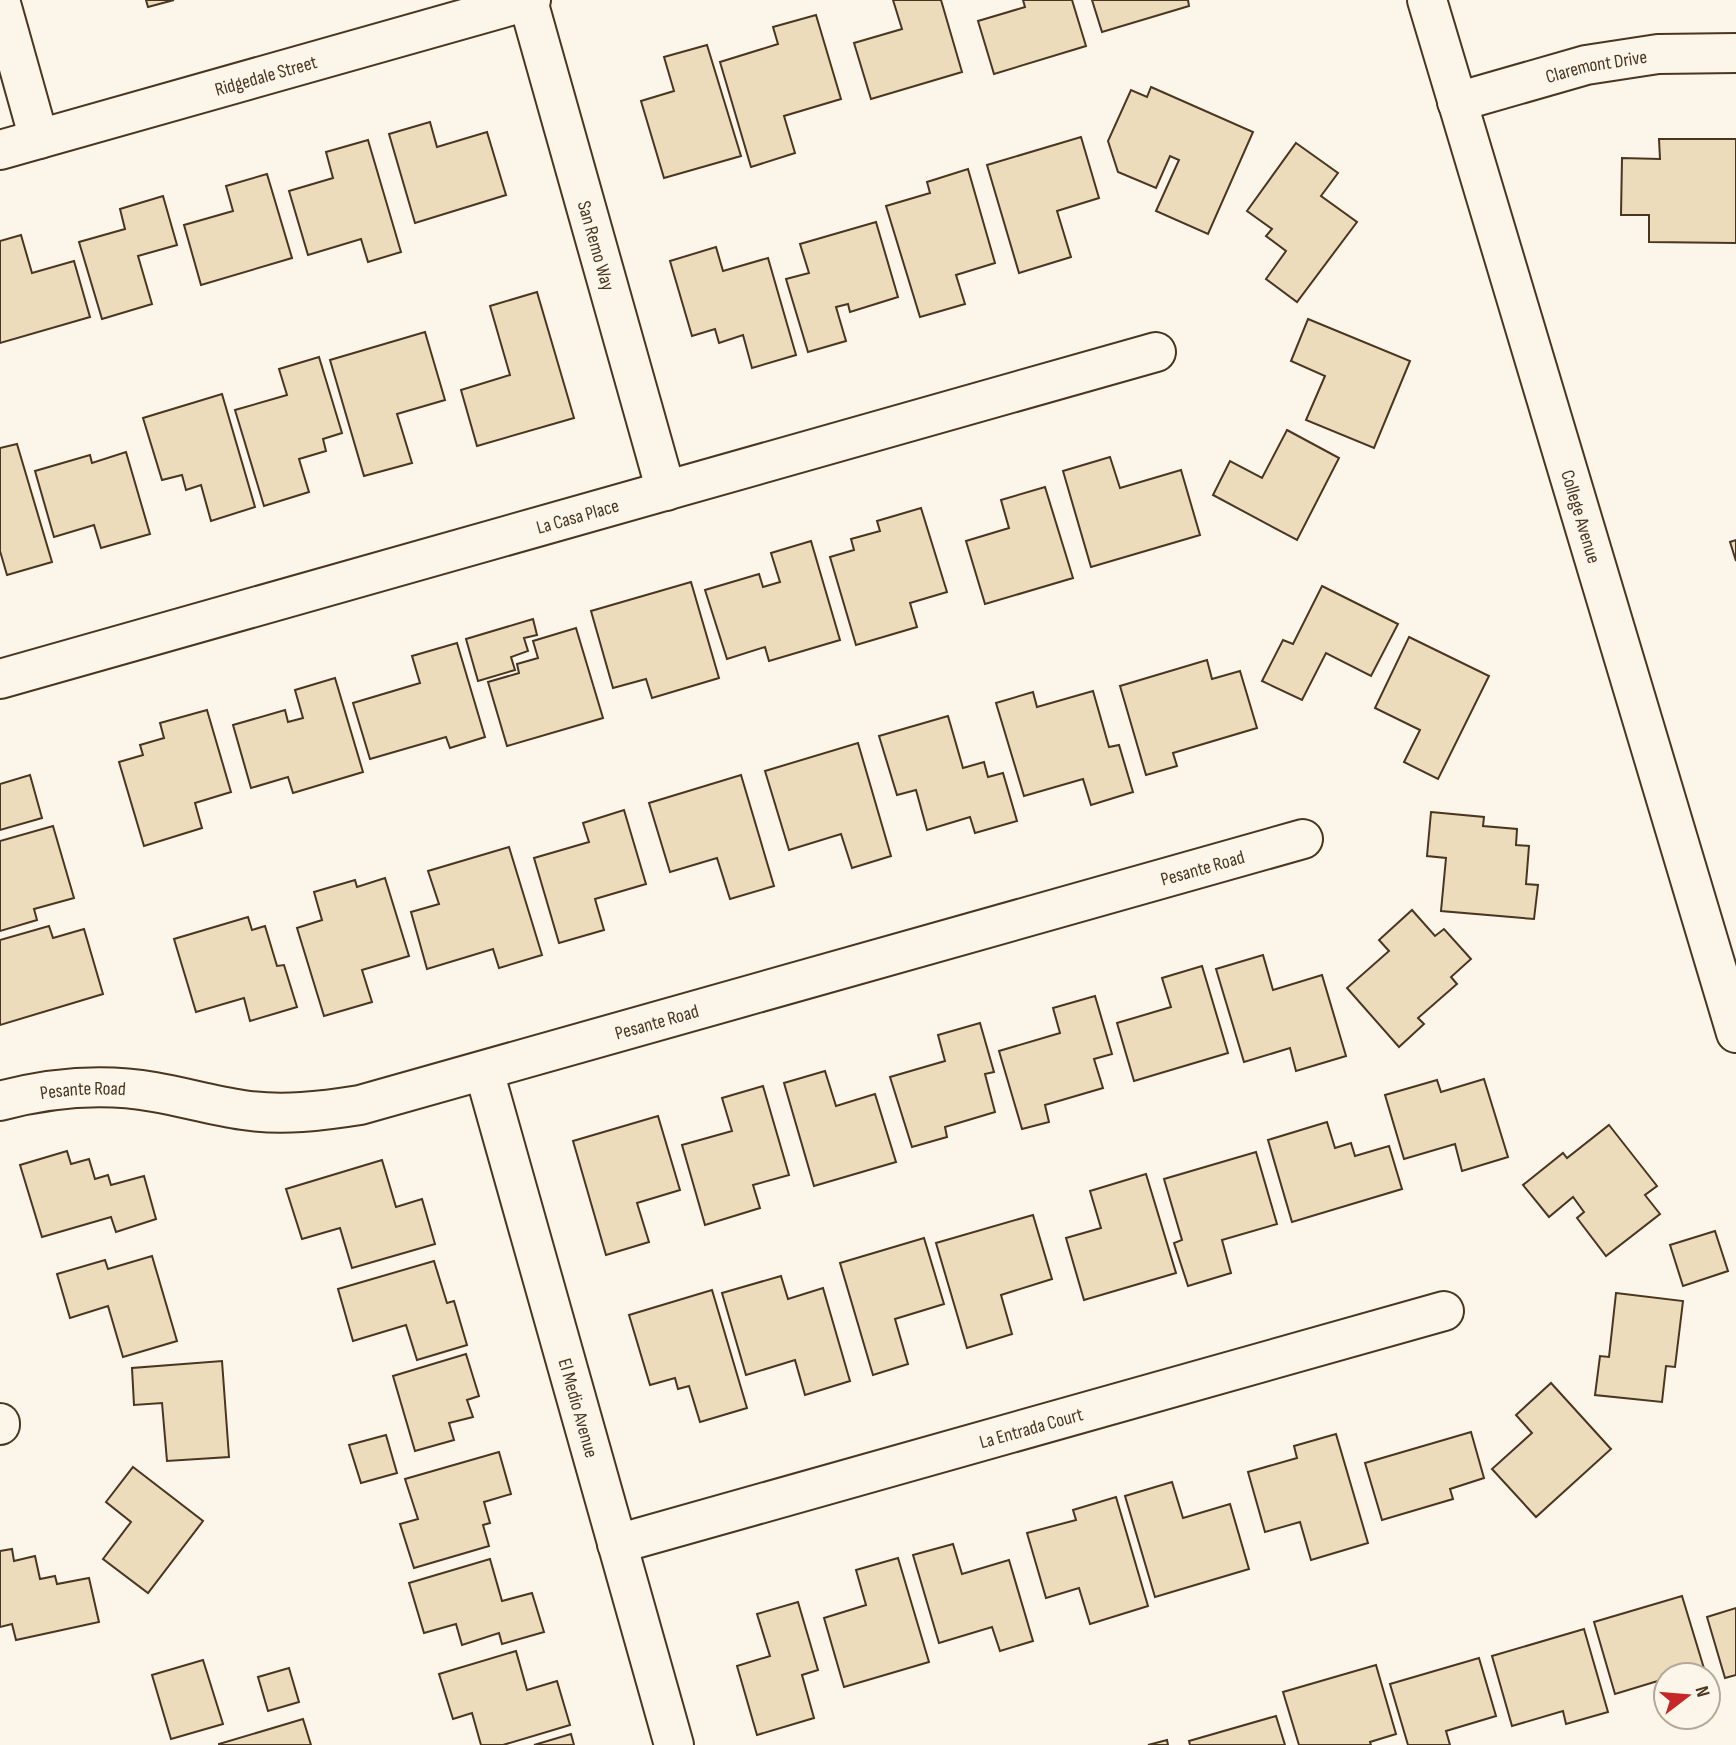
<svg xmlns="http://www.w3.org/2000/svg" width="1736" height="1745" viewBox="0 0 1736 1745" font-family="'Sofia Sans Condensed',sans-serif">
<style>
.building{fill:#ecdcbc;stroke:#4a3520;stroke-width:2}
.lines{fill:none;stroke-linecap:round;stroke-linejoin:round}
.minor-casing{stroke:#4a3520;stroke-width:42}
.minor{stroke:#fbf6e9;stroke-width:38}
.labels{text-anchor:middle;stroke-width:5;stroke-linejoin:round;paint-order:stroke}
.street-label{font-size:19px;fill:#4a3520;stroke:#fbf6e9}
</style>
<rect width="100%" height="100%" fill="#fbf6e9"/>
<g class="building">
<path d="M146,0H174L148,7Z"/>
<path d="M893,0H941L962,72L871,99L854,43L902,29Z"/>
<path d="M1023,0H1072L1086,46L994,74L978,21L1025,7Z"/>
<path d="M1092,0H1188L1189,6L1102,32Z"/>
<path d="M816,15L841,99L784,116L795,153L751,167L720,62L778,44L773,27Z"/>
<path d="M707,45L741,156L664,178L641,101L674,91L664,57Z"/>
<path d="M1151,87L1253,132L1208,234L1156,211L1179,160L1170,156L1156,188L1118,172L1108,141L1131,90L1147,97Z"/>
<path d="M430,122L437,147L487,132L506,195L415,223L389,134Z"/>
<path d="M1081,137L1099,198L1057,211L1071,257L1019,273L987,165Z"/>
<path d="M1659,139H1736V243L1649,242V215H1621L1622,158L1660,159Z"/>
<path d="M368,140L401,252L368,262L361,239L308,255L289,191L333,178L326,152Z"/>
<path d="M1296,143L1338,173L1321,196L1357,222L1297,302L1266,279L1286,251L1266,236L1272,229L1247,211Z"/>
<path d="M968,169L995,263L956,275L965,304L920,317L886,206L930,193L927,182Z"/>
<path d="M267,174L292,258L201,285L184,225L233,211L226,186Z"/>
<path d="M163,196L177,245L138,256L152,304L102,319L79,242L125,229L120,209Z"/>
<path d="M876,222L898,297L850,312L848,304L836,307L846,341L808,352L786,279L809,273L800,244Z"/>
<path d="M21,235L32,273L74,261L90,317L0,343V241Z"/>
<path d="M716,247L723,271L768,258L796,355L752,368L743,335L719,343L715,329L692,336L670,261Z"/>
<path d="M537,292L574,418L477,446L461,390L510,375L490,306Z"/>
<path d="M1308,319L1410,361L1374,448L1306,420L1325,376L1291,361Z"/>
<path d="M425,332L445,400L397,414L412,463L364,476L330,360Z"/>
<path d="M319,357L342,433L323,439L326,451L299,459L309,492L264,506L235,410L287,395L279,369Z"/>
<path d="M222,394L255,507L211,521L201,485L186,490L182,475L162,480L143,418Z"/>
<path d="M1287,430L1339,458L1297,540L1213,495L1230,461L1262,478Z"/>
<path d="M17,444L52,562L7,575L0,551V448Z"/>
<path d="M126,452L150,534L101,548L94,525L54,537L35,471L90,455L92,463Z"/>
<path d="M1110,457L1120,488L1181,470L1200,535L1091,567L1063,471Z"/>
<path d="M1045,487L1073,578L985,604L966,541L1009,528L1001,500Z"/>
<path d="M921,508L947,592L910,603L917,627L856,645L830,557L854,550L851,539L880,531L877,521Z"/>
<path d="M1736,540V561L1730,542Z"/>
<path d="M811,541L840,640L769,661L765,647L727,659L705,590L759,574L763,587L780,582L771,553Z"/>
<path d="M691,582L719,678L652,698L646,679L613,688L591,611Z"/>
<path d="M1322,586L1398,624L1371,676L1326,653L1302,700L1262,681L1283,640L1293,644Z"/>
<path d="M533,619L537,635L524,638L528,651L511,657L515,670L478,681L466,639Z"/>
<path d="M576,628L603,718L507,746L488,682L519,673L517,664L538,658L533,641Z"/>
<path d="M1409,637L1489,676L1438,779L1404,762L1420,730L1375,708Z"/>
<path d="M457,643L485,737L450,748L446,737L370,759L353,703L420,683L412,656Z"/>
<path d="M1207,660L1212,679L1240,671L1257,728L1173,753L1177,766L1146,775L1120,686Z"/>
<path d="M335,678L363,772L293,793L288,777L251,788L233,725L285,710L288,722L303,718L295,690Z"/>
<path d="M1093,691L1109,747L1119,745L1133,792L1091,805L1083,779L1024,796L996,703L1033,692L1037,707Z"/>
<path d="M207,710L231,792L195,803L202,828L144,846L119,762L143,755L140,745L164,738L160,723Z"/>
<path d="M948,716L963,768L984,762L988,777L1003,773L1017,821L975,833L970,817L927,830L916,790L897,795L879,736Z"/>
<path d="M858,743L891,856L852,868L841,834L789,850L765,771Z"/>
<path d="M30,775L42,818L0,830V784Z"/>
<path d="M741,775L774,886L730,899L717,858L670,872L649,803Z"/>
<path d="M624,810L646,884L595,899L604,930L559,943L534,858L589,842L583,823Z"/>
<path d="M1431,812L1484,817L1483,826L1517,829L1516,845L1529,846L1526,884L1538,885L1534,919L1441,911L1446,858L1427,856Z"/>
<path d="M53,826L74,898L34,909L37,920L0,931V841Z"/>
<path d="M509,847L542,955L499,968L493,949L427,969L411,912L439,904L428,871Z"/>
<path d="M385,878L409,956L362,970L372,1002L324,1016L297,928L322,920L314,892L355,880L357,887Z"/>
<path d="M1412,910L1435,936L1444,929L1471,959L1451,977L1457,984L1418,1018L1424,1024L1399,1047L1347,988L1389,951L1379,940Z"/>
<path d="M248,917L252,930L265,926L277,966L284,965L297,1007L250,1021L244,998L196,1012L174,939Z"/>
<path d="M49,926L53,938L84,929L103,994L0,1025V940Z"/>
<path d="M1263,955L1273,990L1322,975L1346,1056L1296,1071L1290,1048L1244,1062L1216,969Z"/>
<path d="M1202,966L1228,1053L1134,1081L1117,1023L1171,1007L1162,978Z"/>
<path d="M1095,996L1112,1054L1094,1059L1103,1088L1045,1105L1049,1122L1022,1129L999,1051L1060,1033L1053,1008Z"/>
<path d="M980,1023L994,1072L985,1074L995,1112L945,1127L947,1137L912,1147L890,1077L945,1061L938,1035Z"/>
<path d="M825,1071L836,1106L875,1094L896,1162L814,1186L784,1083Z"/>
<path d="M1484,1079L1508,1157L1462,1171L1455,1144L1404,1159L1385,1095L1437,1080L1441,1092Z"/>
<path d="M763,1086L789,1175L753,1185L760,1208L705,1225L682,1145L732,1131L722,1098Z"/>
<path d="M658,1116L680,1190L637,1203L649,1242L606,1255L573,1141Z"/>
<path d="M1327,1122L1335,1148L1351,1143L1355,1156L1389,1146L1402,1189L1292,1222L1268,1140Z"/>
<path d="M1609,1125L1657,1186L1645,1195L1660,1214L1606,1256L1577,1218L1584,1212L1573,1197L1549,1217L1523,1185L1563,1153L1567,1158Z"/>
<path d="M67,1151L71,1164L89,1159L95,1179L108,1175L111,1185L144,1176L156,1219L116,1232L111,1217L42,1237L20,1165Z"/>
<path d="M1256,1152L1277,1224L1222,1240L1231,1273L1188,1286L1174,1243L1182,1240L1164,1179Z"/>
<path d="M382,1160L396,1207L422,1199L435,1244L352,1268L340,1228L302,1239L286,1189Z"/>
<path d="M1146,1174L1176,1273L1084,1300L1066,1238L1101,1228L1090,1191Z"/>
<path d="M1033,1215L1052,1279L1001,1295L1012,1334L967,1348L936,1243Z"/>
<path d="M1715,1231L1728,1271L1683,1286L1670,1245Z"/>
<path d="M924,1238L944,1304L895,1319L908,1364L873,1375L840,1263Z"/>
<path d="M152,1256L177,1341L123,1357L108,1306L70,1318L57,1274L105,1260L108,1269Z"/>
<path d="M434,1261L447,1303L454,1301L467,1345L417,1360L406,1325L353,1341L338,1289Z"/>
<path d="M781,1276L788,1299L823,1288L850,1381L805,1395L795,1360L746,1375L722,1293Z"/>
<path d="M712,1290L747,1408L700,1422L689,1386L678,1389L675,1378L650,1385L629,1315Z"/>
<path d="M1616,1293L1683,1301L1675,1367L1666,1366L1662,1402L1595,1395L1600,1356L1609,1357Z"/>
<path d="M466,1354L479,1396L467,1400L473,1417L449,1423L454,1440L415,1451L393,1376Z"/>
<path d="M222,1361L229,1457L167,1461L162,1403L134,1405L132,1368Z"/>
<path d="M1551,1383L1611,1449L1536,1517L1492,1469L1532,1433L1516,1415Z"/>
<path d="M1471,1432L1484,1478L1450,1489L1453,1499L1382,1520L1365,1463Z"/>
<path d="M1336,1434L1368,1543L1311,1560L1300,1522L1265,1532L1248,1472L1297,1458L1294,1446Z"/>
<path d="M386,1435L397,1473L361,1483L349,1445Z"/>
<path d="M499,1452L511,1494L484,1502L490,1523L483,1525L489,1546L414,1568L400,1524L418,1519L405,1479Z"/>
<path d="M133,1467L203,1521L148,1593L103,1559L131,1522L106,1502Z"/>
<path d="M1172,1482L1183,1518L1230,1504L1249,1569L1155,1597L1125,1496Z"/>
<path d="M1116,1497L1148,1606L1090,1624L1079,1588L1046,1598L1027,1533L1076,1520L1073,1510Z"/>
<path d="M953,1544L962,1574L1009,1560L1033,1641L1000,1651L992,1627L939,1643L913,1555Z"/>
<path d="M12,1549L14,1561L35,1556L40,1579L55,1576L57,1584L89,1578L99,1622L16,1640L12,1624L0,1627V1551Z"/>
<path d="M898,1558L929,1662L844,1687L824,1618L866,1605L856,1570Z"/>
<path d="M490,1559L502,1601L532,1593L544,1632L502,1644L499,1633L462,1645L456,1624L424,1633L409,1583Z"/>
<path d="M1682,1596L1706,1675H1666V1695L1661,1680L1615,1694L1594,1622Z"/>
<path d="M798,1602L818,1670L802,1675L814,1718L757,1735L737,1666L770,1656L757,1614Z"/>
<path d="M1736,1608V1675L1725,1678L1707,1617Z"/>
<path d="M1584,1629L1608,1712L1566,1724L1563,1711L1512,1726L1492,1656Z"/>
<path d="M516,1651L527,1690L557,1681L570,1725L503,1745H481L472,1713L453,1719L439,1674Z"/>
<path d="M1479,1658L1496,1716L1446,1731L1450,1745H1408L1390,1684Z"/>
<path d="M203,1660L223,1724L171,1739L152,1675Z"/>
<path d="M1376,1665L1396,1734L1370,1742L1371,1745H1299L1283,1692Z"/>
<path d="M289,1668L299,1702L268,1711L258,1677Z"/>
<path d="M1276,1716L1285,1745H1190L1189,1741Z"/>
<path d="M303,1719L311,1745H219V1744Z"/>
<path d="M571,1734L574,1745H534Z"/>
<path d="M1167,1740L1168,1745H1148Z"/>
</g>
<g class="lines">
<defs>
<g id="minor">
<path d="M0,0L39,139"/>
<path id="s1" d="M1427,0L1736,1033"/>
<path id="s2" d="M528,1L666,491"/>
<path id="s3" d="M1457,102L1586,65L1658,54L1736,53"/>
<path id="s4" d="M0,150L531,0"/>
<path id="s5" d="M0,679L1156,352"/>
<path id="s6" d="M484,1071L674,1745"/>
<path id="s7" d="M0,1101C49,1088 103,1083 154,1092C184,1097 213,1106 243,1110C282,1116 322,1111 360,1105L1303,839"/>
<path d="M0,1423V1425"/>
<path id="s8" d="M617,1544L1444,1311"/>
</g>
</defs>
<use href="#minor" class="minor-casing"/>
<use href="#minor" class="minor"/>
</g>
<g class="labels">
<g class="street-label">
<text dy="7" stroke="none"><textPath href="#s3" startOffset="144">Claremont Drive</textPath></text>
<text dy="7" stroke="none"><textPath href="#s4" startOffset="276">Ridgedale Street</textPath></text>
<text dy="7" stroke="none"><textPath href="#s2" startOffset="254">San Remo Way</textPath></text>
<text dy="7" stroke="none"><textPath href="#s5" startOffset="600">La Casa Place</textPath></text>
<text dy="7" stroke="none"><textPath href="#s1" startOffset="539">College Avenue</textPath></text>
<text dy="7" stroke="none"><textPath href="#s7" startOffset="1239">Pesante Road</textPath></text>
<text dy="7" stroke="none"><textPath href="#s7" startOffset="672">Pesante Road</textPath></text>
<text dy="7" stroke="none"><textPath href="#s7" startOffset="84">Pesante Road</textPath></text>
<text dy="7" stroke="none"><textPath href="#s6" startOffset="350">El Medio Avenue</textPath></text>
<text dy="7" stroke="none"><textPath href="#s8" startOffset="430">La Entrada Court</textPath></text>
</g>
</g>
<g transform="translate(1687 1696) rotate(74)"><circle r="33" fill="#fbf6e9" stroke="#b4a999" stroke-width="2"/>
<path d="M0-5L12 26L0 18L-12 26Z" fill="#c62828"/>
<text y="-10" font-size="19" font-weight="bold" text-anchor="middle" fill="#4a3520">N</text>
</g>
</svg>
